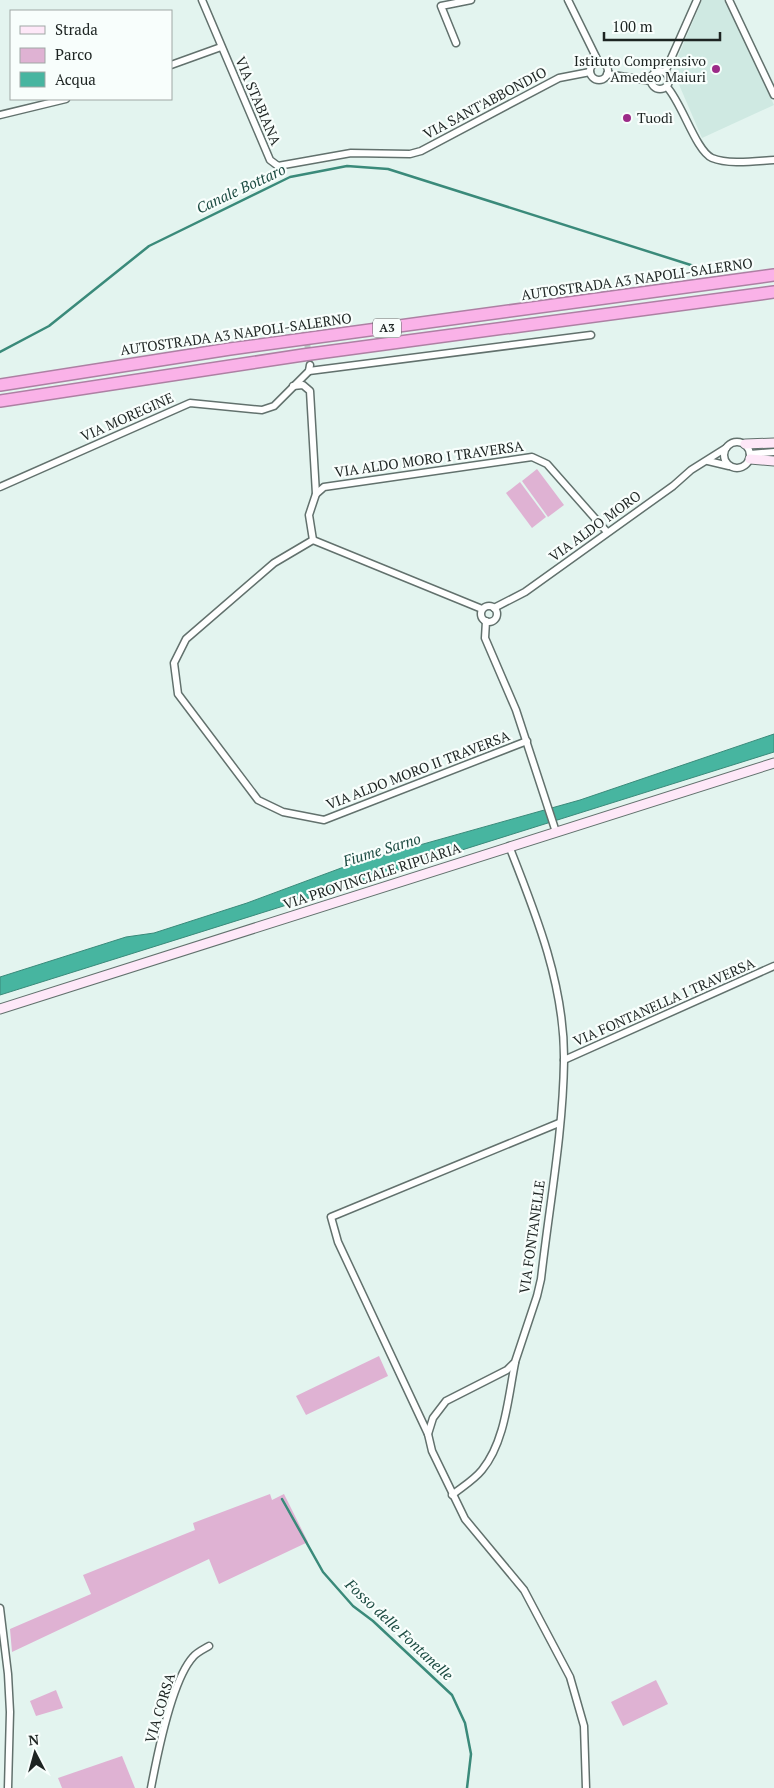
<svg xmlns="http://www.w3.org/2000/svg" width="774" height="1788" viewBox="0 0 774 1788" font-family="'PT Serif',serif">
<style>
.built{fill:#cfe9e2}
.green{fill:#dfb2d3}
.water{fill:#47b5a0;stroke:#3a8a7a}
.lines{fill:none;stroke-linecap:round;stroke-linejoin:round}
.stream{stroke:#3a8a7a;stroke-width:2.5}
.street-tunnel{stroke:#bbcac6;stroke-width:6;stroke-dasharray:6 3;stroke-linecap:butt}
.street-casing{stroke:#62716d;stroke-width:9}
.secondary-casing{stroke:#62716d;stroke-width:11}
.highway-casing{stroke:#ad80a3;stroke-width:14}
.street{stroke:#fff;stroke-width:6}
.secondary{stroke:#fee8f8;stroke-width:9}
.highway{stroke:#fab2e8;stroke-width:11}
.poi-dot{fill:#9c2b88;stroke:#f8fefc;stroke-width:2}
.labels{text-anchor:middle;stroke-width:4.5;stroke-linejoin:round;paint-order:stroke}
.shield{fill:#f8fefc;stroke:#5f6563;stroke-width:1}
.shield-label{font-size:12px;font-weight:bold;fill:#1d2422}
.poi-label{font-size:14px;fill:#1d2422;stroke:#f8fefc;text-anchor:end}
.street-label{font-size:14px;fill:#1d2422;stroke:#f8fefc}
.water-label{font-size:15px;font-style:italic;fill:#1c4b42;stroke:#f8fefc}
</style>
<rect width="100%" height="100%" fill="#e3f4ef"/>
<path class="built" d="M702,0H724L774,105L702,138L674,73V66Z"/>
<g class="green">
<path d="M537,469L564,505L548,517L522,481Z"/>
<path d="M520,482L546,517L532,528L506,493Z"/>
<path d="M379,1356L388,1376L306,1415L296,1396Z"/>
<path d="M270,1494L272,1500L284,1494L308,1542L219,1584L209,1559L12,1652L10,1629L91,1594L83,1575L195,1530L193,1523Z"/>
<path d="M656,1680L668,1704L623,1726L611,1702Z"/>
<path d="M56,1690L63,1708L36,1716L30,1701Z"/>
<path d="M122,1756L135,1788H62L58,1778Z"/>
</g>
<path class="water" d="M774,734V752L0,995V977L126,937L154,933L247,903L352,864L580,800Z"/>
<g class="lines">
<g class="stream">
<path d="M0,352L49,326L149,246L290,177L347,166L388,169L694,266"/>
<path d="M282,1499L323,1572L353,1606L373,1621L452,1695L465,1723L471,1754L467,1788"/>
</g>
<path class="street-tunnel" d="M305,327L310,365"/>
<defs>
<g id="street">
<path d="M202,0L270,160L278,166L351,153L410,154L421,151L559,78L590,72"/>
<path d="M568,0L599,63"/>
<path d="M729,0L774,95"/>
<path d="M456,43L441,6L471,0"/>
<circle cx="599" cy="71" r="9"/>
<path d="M171,65L221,47"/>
<circle cx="660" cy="80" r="9"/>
<path d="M665,72L697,0"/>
<path d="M607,74L651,81"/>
<path d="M667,87C682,103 696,151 712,158C729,165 756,161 774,160"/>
<path d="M0,115L66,99"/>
<path d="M309,371L591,335"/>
<path d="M293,386L303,385L310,391L316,494L309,515L313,540"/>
<circle cx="737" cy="455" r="13"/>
<path d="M750,454L774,452"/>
<path d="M708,461L729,466"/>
<path d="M0,487L190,403L262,410L274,406L309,371L310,365"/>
<path d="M316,494L324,487L532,457L547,464L607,532"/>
<circle cx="489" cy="614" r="8"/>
<path d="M494,608L525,592L673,486L691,470L726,448"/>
<path d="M482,609L313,540L274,563L186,639L174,663L178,694L258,800L283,812L324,820L527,741"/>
<path d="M486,621L485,638L516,710L556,832"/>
<path d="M509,846C536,914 565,986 564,1061C563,1134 549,1207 541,1279L537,1296L515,1362L507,1370L446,1401L433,1418L428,1434L432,1451L465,1519L524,1590L570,1677L584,1726L586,1788"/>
<path d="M564,1060L774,966"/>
<path d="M428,1434L338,1242L331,1217L559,1123"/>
<path d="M452,1495C462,1487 474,1480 482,1470C505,1442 508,1398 515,1363"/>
<path d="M0,1608L8,1674L10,1712L8,1788"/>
<path d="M151,1788C157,1756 172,1680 193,1657C197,1652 204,1649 209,1646"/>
</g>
<g id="secondary">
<path d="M745,444L774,443"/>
<path d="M750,459L774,461"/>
<path d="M0,1009L774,763"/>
</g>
<g id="highway">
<path d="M0,385L230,349L774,275"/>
<path d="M0,401L303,355L774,292"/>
</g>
</defs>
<use href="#street" class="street-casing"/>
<use href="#secondary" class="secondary-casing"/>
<use href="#highway" class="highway-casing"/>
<use href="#street" class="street"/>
<use href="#secondary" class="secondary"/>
<use href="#highway" class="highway"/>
</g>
<g class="poi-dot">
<circle cx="716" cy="69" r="5"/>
<circle cx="627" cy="118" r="5"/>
</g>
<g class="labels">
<rect class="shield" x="373" y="318.5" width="28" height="19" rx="4"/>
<g class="shield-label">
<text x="387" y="332">A3</text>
</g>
<g class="poi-label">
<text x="706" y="66">Istituto Comprensivo<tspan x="706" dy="16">Amedeo Maiuri</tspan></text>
<text x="637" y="123" text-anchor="start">Tuodì</text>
</g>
<g class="street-label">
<text transform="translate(258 101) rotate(67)" y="5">VIA STABIANA</text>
<text transform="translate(485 103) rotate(-28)" y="5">VIA SANT'ABBONDIO</text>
<text transform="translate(637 279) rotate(-8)" y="5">AUTOSTRADA A3 NAPOLI-SALERNO</text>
<text transform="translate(236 334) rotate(-8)" y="5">AUTOSTRADA A3 NAPOLI-SALERNO</text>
<text transform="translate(127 417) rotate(-24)" y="5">VIA MOREGINE</text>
<text transform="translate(429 459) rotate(-8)" y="5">VIA ALDO MORO I TRAVERSA</text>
<text transform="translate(595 526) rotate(-36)" y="5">VIA ALDO MORO</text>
<text transform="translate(418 770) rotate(-21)" y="5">VIA ALDO MORO II TRAVERSA</text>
<text transform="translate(372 876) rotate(-18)" y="5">VIA PROVINCIALE RIPUARIA</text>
<text transform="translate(664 1002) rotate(-24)" y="5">VIA FONTANELLA I TRAVERSA</text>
<text transform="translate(532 1237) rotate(-82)" y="5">VIA FONTANELLE</text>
<text transform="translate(160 1708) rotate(-73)" y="5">VIA CORSA</text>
</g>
<g class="water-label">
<text transform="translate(241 189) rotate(-25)" y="5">Canale Bottaro</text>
<text transform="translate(382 850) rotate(-17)" y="5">Fiume Sarno</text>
<text transform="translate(399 1630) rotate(43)" y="5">Fosso delle Fontanelle</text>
</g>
</g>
<rect x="10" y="10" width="162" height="90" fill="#f8fefc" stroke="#a0a7a5"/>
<rect x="20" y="26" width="25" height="8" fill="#fee8f8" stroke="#a0a7a5"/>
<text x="55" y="35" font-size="15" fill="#1d2422">Strada</text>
<rect x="20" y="48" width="25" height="15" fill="#dfb2d3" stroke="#a0a7a5"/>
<text x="55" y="60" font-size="15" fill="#1d2422">Parco</text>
<rect x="20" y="72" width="25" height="15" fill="#47b5a0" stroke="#a0a7a5"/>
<text x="55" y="85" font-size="15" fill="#1d2422">Acqua</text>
<g transform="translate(35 1753) rotate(354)" stroke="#f8fefc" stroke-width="4" paint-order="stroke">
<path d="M0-4L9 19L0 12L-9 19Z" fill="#1d2422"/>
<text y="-8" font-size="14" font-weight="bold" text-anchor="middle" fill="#1d2422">N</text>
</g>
<path d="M604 32v8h116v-8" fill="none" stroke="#1d2422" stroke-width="2.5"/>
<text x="612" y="32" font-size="15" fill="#1d2422" stroke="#f8fefc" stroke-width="4" paint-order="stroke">100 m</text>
</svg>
